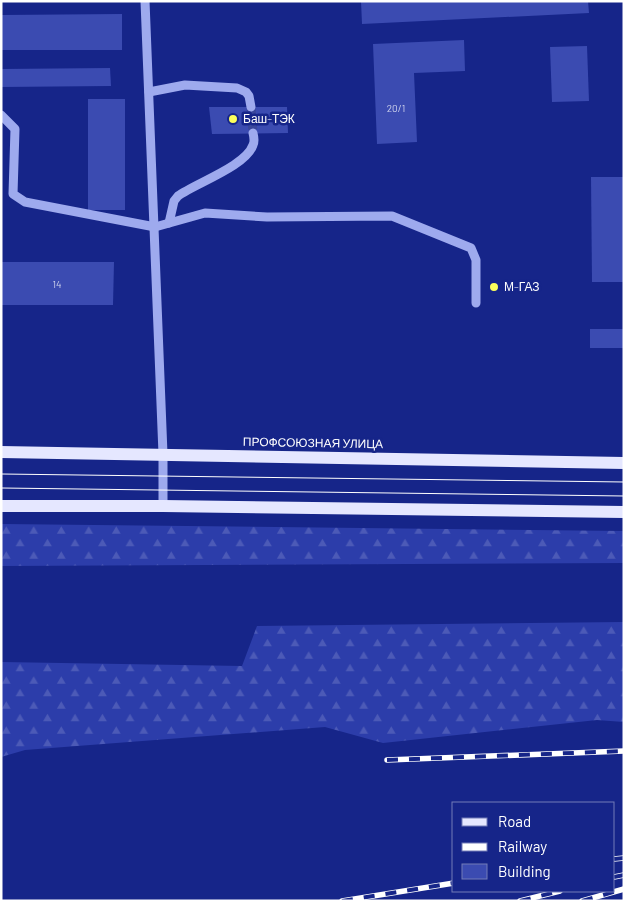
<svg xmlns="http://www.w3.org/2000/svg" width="625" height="902" viewBox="0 0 625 902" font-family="Barlow,sans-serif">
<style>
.forest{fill:url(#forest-firs)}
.building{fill:#3b4bb1}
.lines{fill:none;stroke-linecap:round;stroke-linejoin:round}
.minor-tunnel{stroke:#39469b;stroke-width:9;stroke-dasharray:9 4.5;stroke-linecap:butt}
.minor{stroke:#9eaaee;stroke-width:9}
.major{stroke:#e5e7ff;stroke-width:12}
.tram{stroke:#fff;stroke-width:1}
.rail-casing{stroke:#fff;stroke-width:5.5}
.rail{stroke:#162589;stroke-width:4;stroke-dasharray:11;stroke-linecap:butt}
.poi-dot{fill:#fcff5b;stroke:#162589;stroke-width:2}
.labels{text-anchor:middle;stroke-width:5;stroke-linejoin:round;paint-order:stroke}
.number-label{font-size:10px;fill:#ced2ec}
.poi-label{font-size:12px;fill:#fff;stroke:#162589;text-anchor:start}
.street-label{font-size:12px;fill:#fff;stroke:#162589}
</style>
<defs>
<pattern id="forest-firs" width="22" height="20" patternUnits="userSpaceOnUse" patternTransform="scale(1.25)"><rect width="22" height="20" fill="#2c3daa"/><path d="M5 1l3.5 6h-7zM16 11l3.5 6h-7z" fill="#4c5ab7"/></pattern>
</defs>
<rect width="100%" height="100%" fill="#162589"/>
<g class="forest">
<path d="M1,524L624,531V563L1,566Z"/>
<path d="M624,622V722L597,720L383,743L325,727L25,750L1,757V662L242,666L257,626Z"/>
</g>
<g class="building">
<path d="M361,1H588L589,13L362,24Z"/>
<path d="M122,14V50H1V15Z"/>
<path d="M464,40L465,71L414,73L417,142L377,144L373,44Z"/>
<path d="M587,46L589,101L552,102L550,47Z"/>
<path d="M110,68L111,86L1,87V69Z"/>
<rect x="88" y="99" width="37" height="111"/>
<path d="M209,107H287L288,133L212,134Z"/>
<path d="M591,177H624V282H592Z"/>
<path d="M1,262H114L113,305H1Z"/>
<rect x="590" y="329" width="34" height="19"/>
</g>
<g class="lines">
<path class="minor-tunnel" d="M251,107L253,133"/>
<g class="minor">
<path d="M145,1L163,454V506"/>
<path d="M149,92L185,85L237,88L246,92L249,96L251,107"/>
<path d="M1,115L15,129L13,194L25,202L155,227L205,213L267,217L392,216L471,248L476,260V303"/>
<path d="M169,223L174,201L178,196C196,183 246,166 253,145C255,141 254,137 253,133"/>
</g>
<g class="major">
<path d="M1,452L624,463"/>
<path d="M1,506H163L624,512"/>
</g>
<g class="tram">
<path d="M1,474L624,482"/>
<path d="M1,488L624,496"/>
</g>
<defs>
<g id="rail">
<path d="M387,760L624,751"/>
<path d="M614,859L624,858"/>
<path d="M614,877L624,875"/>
<path d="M342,901L454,883"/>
<path d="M520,901L560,891"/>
<path d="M582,901L624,889"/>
</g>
</defs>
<use href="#rail" class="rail-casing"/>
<use href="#rail" class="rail"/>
</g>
<g class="poi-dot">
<circle cx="233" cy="119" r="5"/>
<circle cx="494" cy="287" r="5"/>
</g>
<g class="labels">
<g class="number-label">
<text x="396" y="112">20/1</text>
<text x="57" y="288">14</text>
</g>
<g class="poi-label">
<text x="243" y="123">Баш-ТЭК</text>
<text x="504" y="291">М-ГАЗ</text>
</g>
<g class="street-label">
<text transform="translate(313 443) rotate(1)" y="4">ПРОФСОЮЗНАЯ УЛИЦА</text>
</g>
</g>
<rect width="625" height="902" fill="none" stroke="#ffffff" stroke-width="5"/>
<rect x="452" y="802" width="162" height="90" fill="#162589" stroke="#737cb8"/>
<rect x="462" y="818" width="25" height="8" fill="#e5e7ff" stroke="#737cb8"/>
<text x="498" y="827" font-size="15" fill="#ffffff">Road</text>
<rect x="462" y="843" width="25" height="8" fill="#ffffff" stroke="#737cb8"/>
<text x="498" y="852" font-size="15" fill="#ffffff">Railway</text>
<rect x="462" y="864" width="25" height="15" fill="#3b4bb1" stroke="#737cb8"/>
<text x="498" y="877" font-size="15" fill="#ffffff">Building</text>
</svg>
